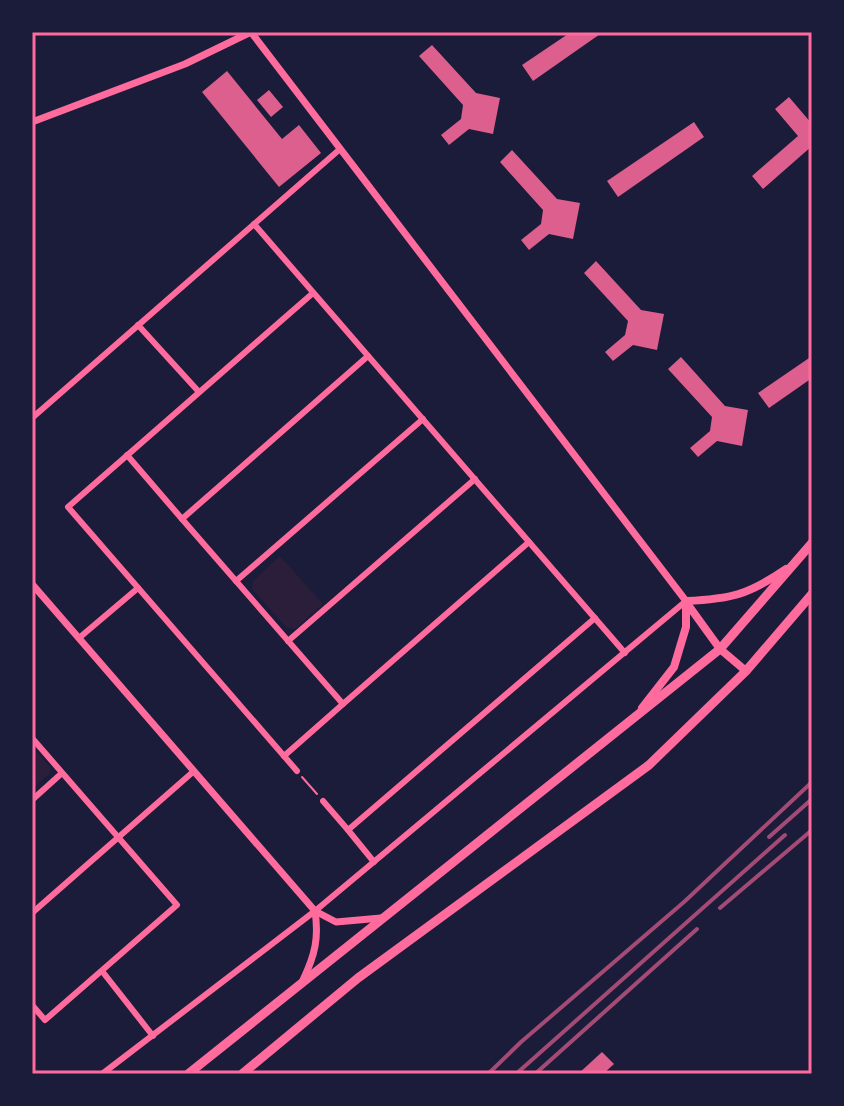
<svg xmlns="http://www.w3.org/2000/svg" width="844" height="1106" viewBox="0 0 844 1106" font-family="'Alegreya Sans',sans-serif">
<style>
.green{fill:#2a1e3b}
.building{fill:#dd5f8e}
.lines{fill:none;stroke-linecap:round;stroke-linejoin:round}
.path{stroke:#ff6b9d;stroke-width:2}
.minor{stroke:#ff6b9d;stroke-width:6}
.tertiary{stroke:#ff6b9d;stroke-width:7}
.secondary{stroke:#ff6b9d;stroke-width:8}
.primary{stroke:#ff6b9d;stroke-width:9}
.rail{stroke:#a44b75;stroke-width:4}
.neatline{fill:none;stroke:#ff6b9d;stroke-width:3}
</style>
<rect width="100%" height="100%" fill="#1b1b3a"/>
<g class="green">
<path d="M280,556L323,604L295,629L287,628L252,589L253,581Z"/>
<path d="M32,746L50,767V773L32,789Z"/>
</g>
<g class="building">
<path d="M571,32H603L533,81L522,65Z"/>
<path d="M432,45L476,93L500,98L493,134L469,129L449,145L441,135L461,119L463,105L419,56Z"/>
<path d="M227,71L282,139L299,125L321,153L279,187L202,92Z"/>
<path d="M269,90L283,107L271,117L257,100Z"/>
<path d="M789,97L812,124V146L763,189L752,176L798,136L775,109Z"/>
<path d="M694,122L704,137L618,197L607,181Z"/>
<path d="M512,150L557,199L580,203L573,239L549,234L529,250L521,240L541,224L543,210L500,162Z"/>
<path d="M596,261L641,310L664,314L657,350L633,345L613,361L605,352L625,335L628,321L584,273Z"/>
<path d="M812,356V378L769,408L758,393Z"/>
<path d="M681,357L725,406L748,410L742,446L717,441L698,457L690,448L710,431L712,417L668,369Z"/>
<path d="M602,1052L614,1064L603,1074H578Z"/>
</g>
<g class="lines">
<path class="path" d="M302,777L317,794"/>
<g class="minor">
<path d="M254,224L625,653"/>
<path d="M138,325L199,392"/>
<path d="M368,356L182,519L343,704L529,542"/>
<path d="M32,418L340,149"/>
<path d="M127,455L182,519"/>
<path d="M236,581L423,419"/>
<path d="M79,638L138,588"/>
<path d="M288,641L475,479"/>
<path d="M32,738L177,905L45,1020L32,1005"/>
<path d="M284,756L343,704"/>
<path d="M297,771L68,507L313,293"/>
<path d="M32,800L62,773"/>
<path d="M323,801L348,830L595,618"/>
<path d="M348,830L374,862"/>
<path d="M32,913L194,771"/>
<path d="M102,971L153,1036"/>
<path d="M102,1074L315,911L686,601"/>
</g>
<g class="tertiary">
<path d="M251,32L686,601"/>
<path d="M32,122L185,64L251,32"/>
<path d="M32,584L315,911L336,922L381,918"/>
<path d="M303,980C315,955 319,938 315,911"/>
</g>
<g class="secondary">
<path d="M686,601C731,599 748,595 786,569"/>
<path d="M686,602L720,649L746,671"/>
<path d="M642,708L674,667L686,627V601"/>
</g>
<g class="primary">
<path d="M188,1074L720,649L812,543"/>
<path d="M242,1074L358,978L649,765L746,671L812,594"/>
</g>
<g class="rail">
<path d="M769,837L812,799"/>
<path d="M720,908L812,830"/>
<path d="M488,1074L521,1042L684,902L812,782"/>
<path d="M516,1074L785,835"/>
<path d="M535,1074L697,929"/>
</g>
</g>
<rect width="844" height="1106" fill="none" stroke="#1b1b3a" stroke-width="68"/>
<rect x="34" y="34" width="776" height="1038" class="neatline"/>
</svg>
